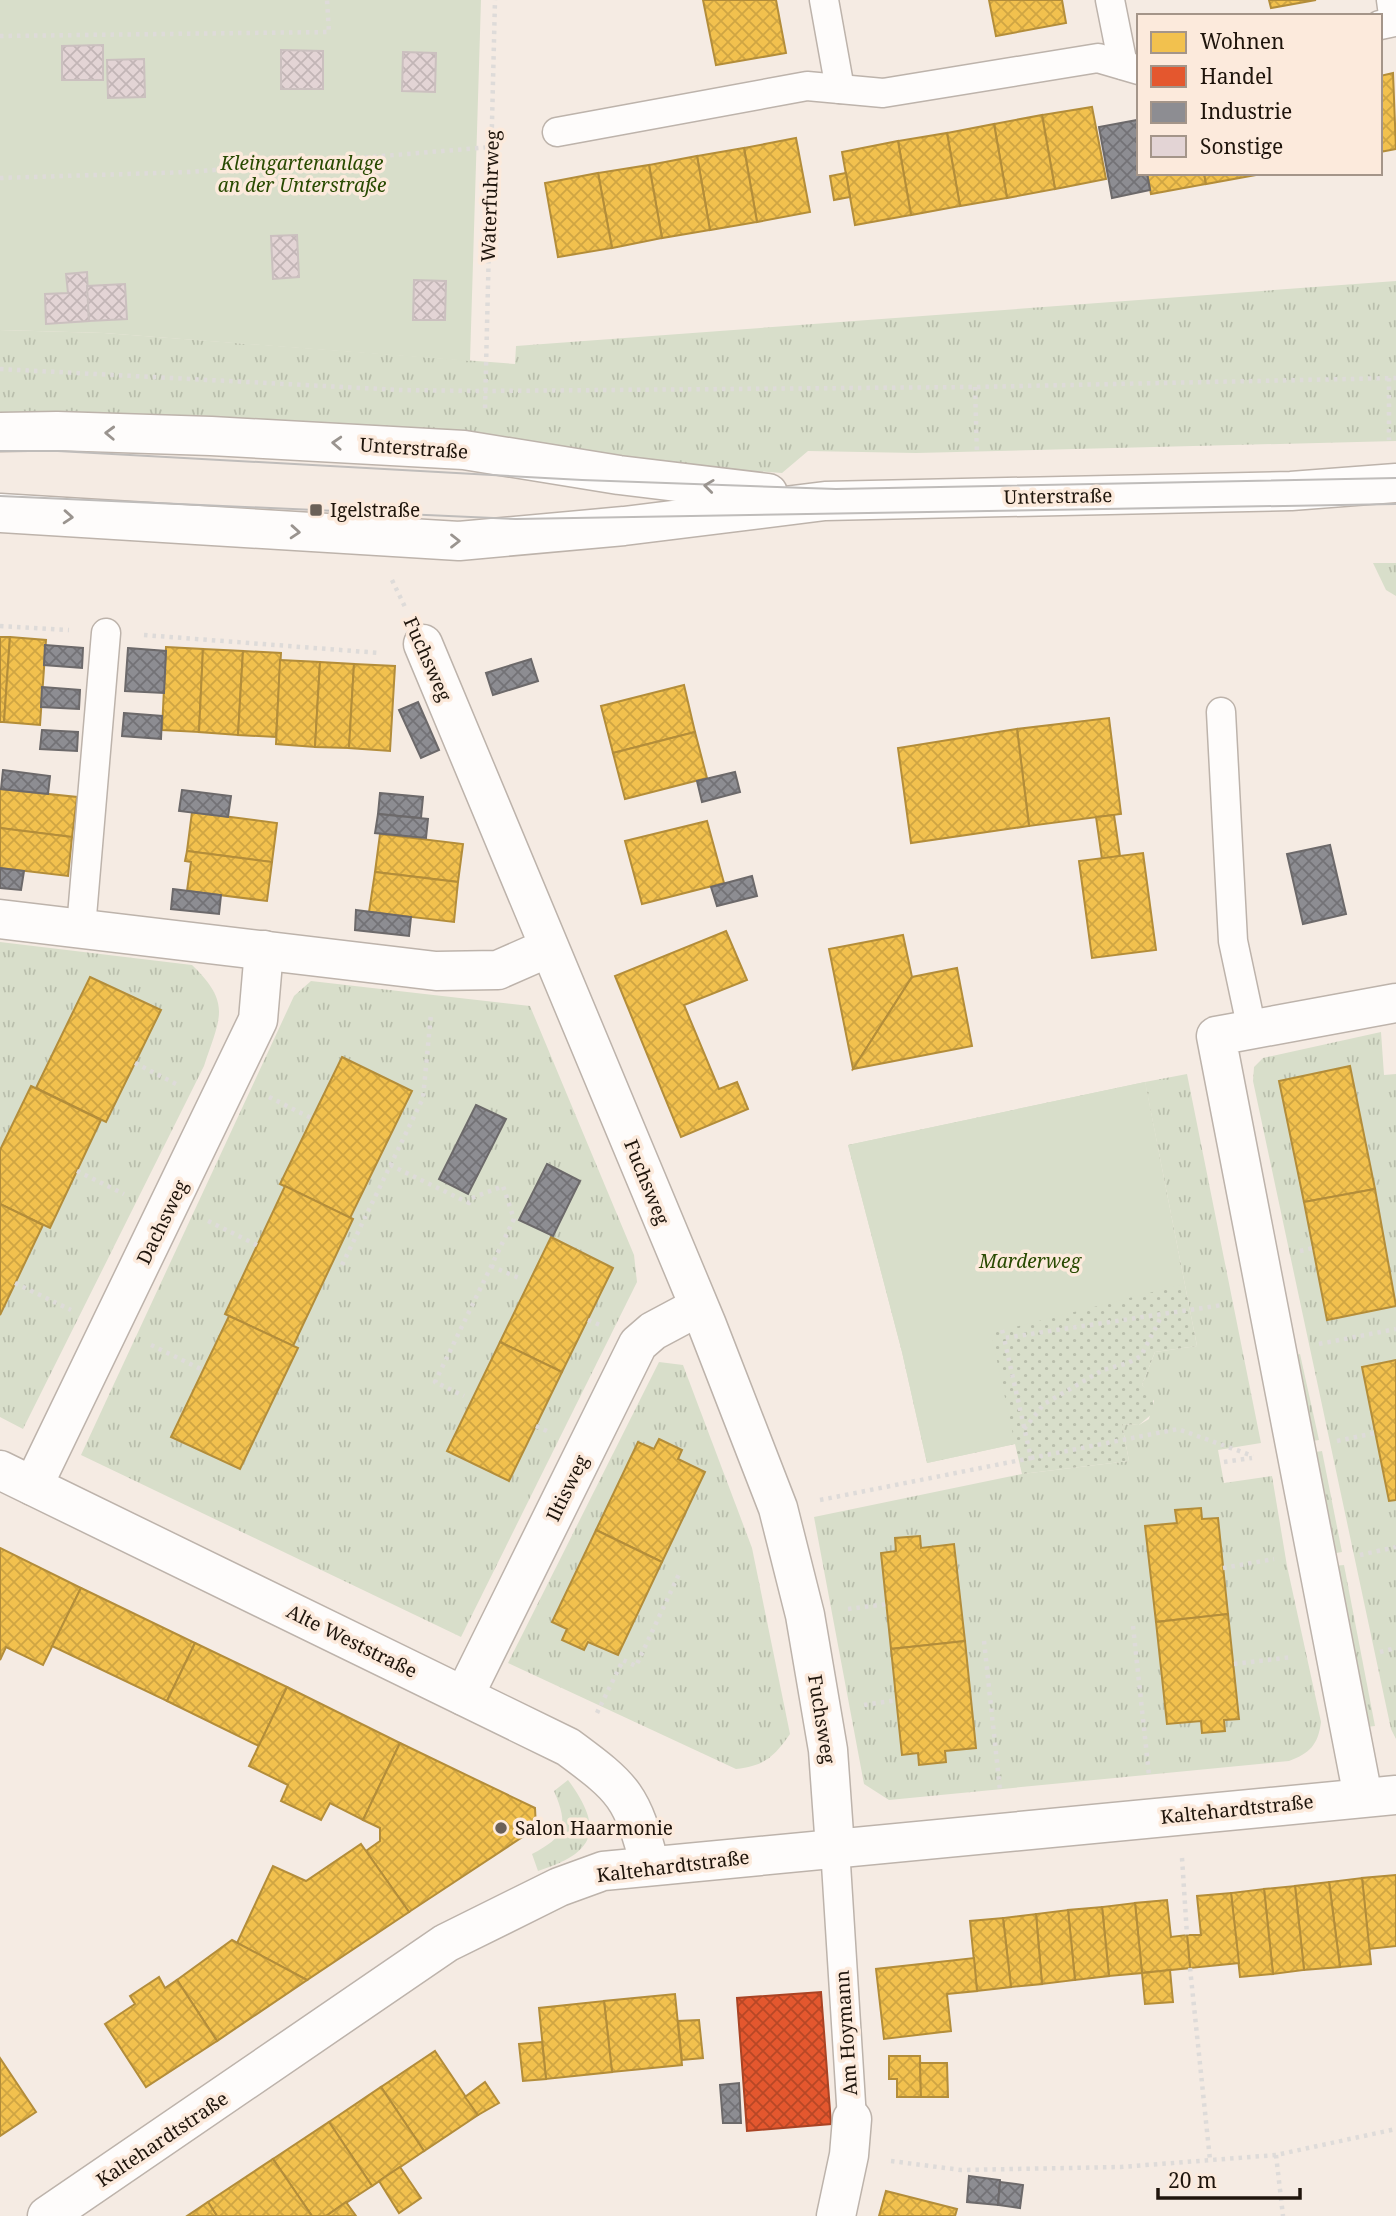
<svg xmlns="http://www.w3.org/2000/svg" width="1396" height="2216" viewBox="0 0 1396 2216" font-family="'Noto Serif',serif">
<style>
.grass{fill:url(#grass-tufts)}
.park{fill:url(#park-dots)}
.garden{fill:#d8deca}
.homes{fill:url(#homes-cross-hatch);stroke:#b38d3a;stroke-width:2}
.shops{fill:url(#shops-cross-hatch);stroke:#a94324;stroke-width:2}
.industry{fill:url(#industry-cross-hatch);stroke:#6c696a;stroke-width:2}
.building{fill:url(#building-cross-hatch);stroke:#cbc0bf;stroke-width:2}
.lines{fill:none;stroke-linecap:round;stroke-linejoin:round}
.service-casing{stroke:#bdb3ab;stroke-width:31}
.minor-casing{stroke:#bdb3ab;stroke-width:41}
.secondary-casing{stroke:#bdb3ab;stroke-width:41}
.path{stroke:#dedbd9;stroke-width:4.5;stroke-dasharray:3.5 5;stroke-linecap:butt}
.service{stroke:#fefcfb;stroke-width:28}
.minor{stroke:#fefcfb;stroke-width:38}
.secondary{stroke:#fefcfb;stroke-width:38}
.tram{stroke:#bfbcba;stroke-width:2}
.oneway{stroke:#9a948f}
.poi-dot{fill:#6a6057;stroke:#fceadc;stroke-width:2.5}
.labels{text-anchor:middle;stroke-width:7;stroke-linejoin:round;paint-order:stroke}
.park-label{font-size:19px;font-style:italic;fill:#284a01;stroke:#fceadc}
.street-label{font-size:19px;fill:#1f150c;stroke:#fceadc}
.poi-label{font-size:19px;fill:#1f150c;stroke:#fceadc;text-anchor:start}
</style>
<defs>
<pattern id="grass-tufts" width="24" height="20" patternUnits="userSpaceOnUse" patternTransform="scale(1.75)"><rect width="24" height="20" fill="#d8deca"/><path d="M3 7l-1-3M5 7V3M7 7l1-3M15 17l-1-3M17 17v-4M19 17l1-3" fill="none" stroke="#b9beac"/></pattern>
<pattern id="park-dots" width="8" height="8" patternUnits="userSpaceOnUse" patternTransform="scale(1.75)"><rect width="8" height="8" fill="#d8deca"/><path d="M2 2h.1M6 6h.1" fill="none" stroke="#b9beac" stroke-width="1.8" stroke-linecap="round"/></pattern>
<pattern id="homes-cross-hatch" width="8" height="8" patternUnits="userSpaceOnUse" patternTransform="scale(1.75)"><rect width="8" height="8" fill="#f2c14e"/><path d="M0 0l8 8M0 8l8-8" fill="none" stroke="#cfa543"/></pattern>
<pattern id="shops-cross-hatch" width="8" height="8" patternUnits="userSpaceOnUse" patternTransform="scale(1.75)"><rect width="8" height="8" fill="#e4572e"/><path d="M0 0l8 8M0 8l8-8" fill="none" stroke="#b84726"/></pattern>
<pattern id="industry-cross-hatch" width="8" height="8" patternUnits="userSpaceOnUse" patternTransform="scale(1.75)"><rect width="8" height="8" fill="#8d8d92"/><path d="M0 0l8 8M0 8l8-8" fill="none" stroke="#737276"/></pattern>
<pattern id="building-cross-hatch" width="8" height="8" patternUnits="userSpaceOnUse" patternTransform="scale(1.75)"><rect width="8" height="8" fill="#e3d4d5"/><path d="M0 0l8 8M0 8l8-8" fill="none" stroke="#c2b5b6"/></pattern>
</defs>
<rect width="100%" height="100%" fill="#f5ebe3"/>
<g class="grass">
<path d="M1396,281V441L916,453L808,451L782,473L0,418V330L104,333L515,364L516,346Z"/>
<path d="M1373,563H1396V596L1386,590Z"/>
<path d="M0,942L192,965C232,1004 220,1017 204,1066L23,1429L0,1417Z"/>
<path d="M311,981L530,1006L634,1255L637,1282L461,1637L81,1455L294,996Z"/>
<path d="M1381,1032L1384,1075L1396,1074V1739L1391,1729L1253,1081L1254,1067L1263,1058Z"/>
<path d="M1187,1074L1261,1443L1218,1450L1224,1483L1272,1476L1287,1566L1321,1722C1318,1745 1310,1753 1289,1761L889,1800L864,1784L814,1517L1022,1474L1129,1461L1122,1424L1139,1425L1149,1419L1154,1401L1142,1385L1155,1352L1197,1346L1145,1082Z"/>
<path d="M1300,1354L1319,1440L1307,1442L1287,1358Z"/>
<path d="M659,1362L683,1365L752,1548L790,1734C773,1758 765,1765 736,1769L508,1663Z"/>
<path d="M1322,1451L1342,1552L1330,1554L1309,1453Z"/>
<path d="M1344,1565L1375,1726L1366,1727L1333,1566Z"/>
<path d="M568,1780C605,1830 595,1853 538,1871L532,1854C565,1837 569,1826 554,1791Z"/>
</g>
<path class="park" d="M1145,1082L1197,1346L1155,1352L1142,1385L1153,1396V1413L1139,1425L1122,1424L1129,1461L1022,1474L1015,1444L927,1463L902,1352L848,1145Z"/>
<g class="garden">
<path d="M0,0H481L470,361L104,333L0,330Z"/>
<path d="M1145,1082L1184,1284L991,1333L1015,1444L927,1463L902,1352L848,1145Z"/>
</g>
<g class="homes">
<path d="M703,0H776L786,53L716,65Z"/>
<path d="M989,0H1062L1066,23L996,36Z"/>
<path d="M1269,0H1316L1271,8Z"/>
<path d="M1393,73L1396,149L1380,152V76Z"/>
<path d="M1092,107L1106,179L1055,189L1042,115Z"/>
<path d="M1042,115L1055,189L1007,198L994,124Z"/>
<path d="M994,124L1007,198L960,206L947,133Z"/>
<path d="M947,133L960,206L911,215L898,141Z"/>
<path d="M796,138L810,212L757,222L744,148Z"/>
<path d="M898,141L911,215L855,225L842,152Z"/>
<path d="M744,148L757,222L710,230L697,156Z"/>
<path d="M697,156L710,230L662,238L649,165Z"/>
<path d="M649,165L662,238L612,248L598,173Z"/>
<path d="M598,173L612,248L558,257L545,183Z"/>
<path d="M846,173L850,197L834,200L830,176Z"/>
<path d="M1147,173H1204L1206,184L1151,194Z"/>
<path d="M1204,173H1255L1256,175L1206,184Z"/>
<path d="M0,637H10L4,722H0Z"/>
<path d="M10,637L46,640L40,725L4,722Z"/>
<path d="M166,647L203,649L199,732L162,730Z"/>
<path d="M203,649L243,651L238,735L199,732Z"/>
<path d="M243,651L281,653L276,737L238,735Z"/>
<path d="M280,660L320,662L315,747L276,744Z"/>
<path d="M320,662L354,664L349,748L315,747Z"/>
<path d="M354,664L395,666L390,751L349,748Z"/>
<path d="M684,685L695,732L613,753L601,706Z"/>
<path d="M1109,718L1121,814L1029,826L1017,729Z"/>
<path d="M1017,729L1029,826L911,843L898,748Z"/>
<path d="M695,732L707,778L625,799L613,753Z"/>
<path d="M0,789L77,797L72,837L0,828Z"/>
<path d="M192,812L277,823L272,862L187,851Z"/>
<path d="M1114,815L1120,856L1102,859L1096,817Z"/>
<path d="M707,821L724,883L642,904L625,841Z"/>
<path d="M0,828L72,837L68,876L0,868Z"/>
<path d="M380,834L463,844L458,882L375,872Z"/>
<path d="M187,851L272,862L267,901L187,891L191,862L185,861Z"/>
<path d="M1143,853L1156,950L1092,958L1079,861Z"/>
<path d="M375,872L458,882L454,922L369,912Z"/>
<path d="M726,931L747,980L684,1005L719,1089L737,1082L748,1109L681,1137L615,976Z"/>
<path d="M903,935L912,977L853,1069L829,949Z"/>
<path d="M957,968L972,1046L853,1069L912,977Z"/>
<path d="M90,977L161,1010L106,1122L36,1088Z"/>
<path d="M342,1057L412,1091L350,1218L280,1184Z"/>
<path d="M1350,1066L1375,1189L1304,1202L1279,1081Z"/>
<path d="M31,1086L101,1120L50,1228L0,1204V1150Z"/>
<path d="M285,1186L353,1219L293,1346L225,1314Z"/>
<path d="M1375,1189L1396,1306L1327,1320L1304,1202Z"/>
<path d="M0,1204L43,1225L0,1315Z"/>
<path d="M551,1237L613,1268L562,1372L500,1342Z"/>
<path d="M229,1316L298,1348L240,1469L171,1437Z"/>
<path d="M500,1342L562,1372L509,1481L447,1451Z"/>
<path d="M1396,1360V1500L1389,1501L1362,1367Z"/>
<path d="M659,1439L682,1450L678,1459L705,1472L662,1562L596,1530L638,1442L654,1449Z"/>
<path d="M1201,1508L1202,1519L1218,1518L1228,1614L1156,1622L1145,1526L1177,1523L1175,1510Z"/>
<path d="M596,1530L662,1562L618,1655L588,1642L584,1650L562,1640L567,1629L552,1622Z"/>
<path d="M920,1536L921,1548L954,1544L965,1641L891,1649L881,1553L896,1551L895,1538Z"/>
<path d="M0,1548L81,1588L43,1665L6,1647L0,1660Z"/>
<path d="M81,1588L195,1643L167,1701L52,1646Z"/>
<path d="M1228,1614L1239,1719L1224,1720L1225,1731L1202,1733L1201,1721L1167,1724L1156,1622Z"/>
<path d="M965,1641L976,1748L945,1751L946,1762L919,1765L918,1753L902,1755L891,1649Z"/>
<path d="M195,1643L287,1687L259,1746L167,1701Z"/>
<path d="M287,1687L400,1743L363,1820L330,1803L321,1820L281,1801L288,1785L249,1766Z"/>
<path d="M400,1743L535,1808L536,1828L409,1912L366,1851L380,1841V1828L363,1820Z"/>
<path d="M361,1844L409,1912L307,1980L237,1943L273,1866L306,1881Z"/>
<path d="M1396,1875V1946L1369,1949L1362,1878Z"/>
<path d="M1362,1878L1371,1964L1340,1967L1329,1882Z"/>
<path d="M1329,1882L1340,1967L1304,1970L1295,1886Z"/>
<path d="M1295,1886L1304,1970L1273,1974L1264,1889Z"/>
<path d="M1264,1889L1273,1974L1240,1977L1231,1893Z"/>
<path d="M1231,1893L1239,1963L1190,1968L1187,1935H1201L1197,1896Z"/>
<path d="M1167,1900L1171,1937L1187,1935L1190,1968L1142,1973L1135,1903Z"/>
<path d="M1135,1903L1142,1973L1109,1976L1102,1907Z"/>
<path d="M1102,1907L1109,1976L1075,1980L1068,1910Z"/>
<path d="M1068,1910L1075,1980L1042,1984L1036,1914Z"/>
<path d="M1036,1914L1042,1984L1011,1987L1003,1918Z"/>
<path d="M1003,1918L1011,1987L977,1991L970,1921Z"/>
<path d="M232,1940L307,1980L217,2041L177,1980Z"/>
<path d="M974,1958L977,1991L947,1994L951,2031L884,2039L876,1969Z"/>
<path d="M1170,1970L1173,2002L1145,2004L1142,1973Z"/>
<path d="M159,1977L165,1988L177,1980L217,2041L146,2087L105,2024L135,2004L130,1996Z"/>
<path d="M675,1994L682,2065L612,2072L604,2001Z"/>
<path d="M604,2001L612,2072L546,2079L539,2008Z"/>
<path d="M699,2020L703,2058L682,2060L678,2021Z"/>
<path d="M542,2042L546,2079L523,2081L519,2044Z"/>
<path d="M435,2051L478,2115L424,2151L381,2087Z"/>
<path d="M889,2056H920L921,2097H897V2079H889Z"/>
<path d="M0,2058L36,2112L0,2136Z"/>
<path d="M920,2063H947L948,2097H921Z"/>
<path d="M485,2082L499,2103L478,2115L465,2097Z"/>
<path d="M381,2087L424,2151L372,2186L329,2122Z"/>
<path d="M329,2122L372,2186L326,2216H312L273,2159Z"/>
<path d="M273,2159L312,2216H217L208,2202Z"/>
<path d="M400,2167L421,2198L399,2213L379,2181Z"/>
<path d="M886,2191L957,2209L955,2216H879Z"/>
<path d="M208,2202L217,2216H187Z"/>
<path d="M346,2202L356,2216H326Z"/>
</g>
<path class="shops" d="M821,1992L831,2124L747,2131L737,1998Z"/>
<g class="industry">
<path d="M1137,120L1139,173H1147L1150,190L1112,198L1099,127Z"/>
<path d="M45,645L83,648L82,668L44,665Z"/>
<path d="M128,648L166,651L164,693L125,691Z"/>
<path d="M531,659L538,681L493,695L486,673Z"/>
<path d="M42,687L80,690L79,709L41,707Z"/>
<path d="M418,702L439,750L421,758L399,710Z"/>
<path d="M124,713L162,716L161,739L122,736Z"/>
<path d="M42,730L78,732L77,751L40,749Z"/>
<path d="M3,770L50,776L48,794L1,789Z"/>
<path d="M735,772L740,792L702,802L697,781Z"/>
<path d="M182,790L231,796L228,817L179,811Z"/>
<path d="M380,793L423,797L421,818L378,814Z"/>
<path d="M378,814L428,819L426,838L375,833Z"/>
<path d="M1330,845L1346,914L1303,924L1287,854Z"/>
<path d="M0,868L24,871L21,890L0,888Z"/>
<path d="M752,876L757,896L717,906L711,887Z"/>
<path d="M173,889L221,895L219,914L171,909Z"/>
<path d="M356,910L411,917L409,936L355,930Z"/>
<path d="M476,1105L506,1119L468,1194L439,1179Z"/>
<path d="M547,1164L580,1181L553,1236L519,1220Z"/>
<path d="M739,2083L741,2123H723L720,2085Z"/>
<path d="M969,2176L1000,2180L998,2205L967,2202Z"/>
<path d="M1000,2182L1023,2185L1020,2208L998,2205Z"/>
</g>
<g class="building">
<path d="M103,45V80H62V46Z"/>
<path d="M281,50L323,51V89H281Z"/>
<path d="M403,52L436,53L435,92L402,91Z"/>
<path d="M144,59L145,97L108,98L107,60Z"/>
<path d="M297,235L299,277L273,279L271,236Z"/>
<path d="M87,272L89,321L46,324L45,294L68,293L66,274Z"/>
<path d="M414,280L446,281L445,320H413Z"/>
<path d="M125,284L127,319L89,321L87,286Z"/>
</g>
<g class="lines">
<defs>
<g id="service">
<path d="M824,0L840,89"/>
<path d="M1110,0L1123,65"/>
<path d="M1380,25L1394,22L1391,0"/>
<path d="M557,132L807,86L883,93L1098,58L1139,70"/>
<path d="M1221,712L1233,941L1252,1030"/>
<path d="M81,928L106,633"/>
<path d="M835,1848L852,2119"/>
</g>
<g id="minor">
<path d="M423,644L707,1325L778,1508L805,1615L828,1750L835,1848"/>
<path d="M0,919L436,971L498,970L548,948"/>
<path d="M0,1470L568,1747C625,1789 632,1796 650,1866"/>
<path d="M33,1486L258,1020L264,950"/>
<path d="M464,1696L638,1344L653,1331L698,1307"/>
<path d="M1363,1797L1216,1036L1396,1003"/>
<path d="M47,2216L446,1943L559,1887L603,1871L1396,1795"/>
<path d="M836,2216L849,2155L852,2119"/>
</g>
<g id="secondary">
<path d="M0,432L57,431L211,436L464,450L619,475L768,493"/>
<path d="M0,513L459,541L624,526L825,501L1291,491L1396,483"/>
</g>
</defs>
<use href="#service" class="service-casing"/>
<use href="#minor" class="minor-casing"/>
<use href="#secondary" class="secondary-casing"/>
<g class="path">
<path d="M0,36L329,32L327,0"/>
<path d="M0,178L190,172L491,147"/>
<path d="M0,369L400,390L484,391L975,387L1396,378"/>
<path d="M1389,378V440"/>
<path d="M975,387L977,455"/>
<path d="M485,408L495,0"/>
<path d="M392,580L405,607"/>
<path d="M0,626L69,630"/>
<path d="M144,635L380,653"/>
<path d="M135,1063L178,1085"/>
<path d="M269,1097L313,1119"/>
<path d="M390,1165L469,1203L472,1198L503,1186L514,1219L435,1382L464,1396"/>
<path d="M77,1171L124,1194"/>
<path d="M208,1221L257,1245"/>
<path d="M1300,1251L1313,1248"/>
<path d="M342,1265L423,1098L431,1014"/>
<path d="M491,1266L519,1278"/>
<path d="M15,1283L71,1310"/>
<path d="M588,1320L600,1325"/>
<path d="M1002,1330L1004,1338"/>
<path d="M1319,1344L1396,1329"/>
<path d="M151,1345L203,1370"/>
<path d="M536,1426L547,1431"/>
<path d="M1024,1429L1044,1404L1103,1370L1128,1363L1141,1356L1161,1317"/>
<path d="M1337,1441L1375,1433"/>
<path d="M1031,1458L1178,1429L1253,1456"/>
<path d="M1224,1462L1252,1458"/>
<path d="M820,1500L1031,1458L1004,1338L1222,1305"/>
<path d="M1360,1555L1396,1547"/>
<path d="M1223,1568L1274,1559"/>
<path d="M848,1609L887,1604"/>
<path d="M1133,1626L1149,1775"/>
<path d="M984,1641L1000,1790"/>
<path d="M1380,1652L1396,1648"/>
<path d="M1234,1664L1292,1657"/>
<path d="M864,1705L897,1700"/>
<path d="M597,1713L623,1660L636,1666L680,1572"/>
<path d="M1182,1858L1187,1935"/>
<path d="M1190,1968L1210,2160"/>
<path d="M1276,2155L1283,2216"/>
<path d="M891,2161L961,2170L1121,2167L1276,2155L1396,2129"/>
</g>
<use href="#service" class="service"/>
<use href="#minor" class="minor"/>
<use href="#secondary" class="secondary"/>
<g class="tram">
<path d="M0,451H58L582,480L836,489L1396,478"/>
<path d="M0,496L516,519L1396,504"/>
</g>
</g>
<defs><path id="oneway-chevron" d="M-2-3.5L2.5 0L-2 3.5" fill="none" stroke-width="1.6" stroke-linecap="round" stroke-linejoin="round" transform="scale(1.75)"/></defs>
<g class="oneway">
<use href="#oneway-chevron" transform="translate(110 433) rotate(-178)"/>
<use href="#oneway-chevron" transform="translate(337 443) rotate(-177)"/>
<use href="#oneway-chevron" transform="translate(709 486) rotate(-173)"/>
<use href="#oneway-chevron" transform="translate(68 517) rotate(4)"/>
<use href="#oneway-chevron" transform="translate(295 532) rotate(4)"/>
<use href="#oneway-chevron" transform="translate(455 541)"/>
</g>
<g class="poi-dot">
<rect x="309" y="503" width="14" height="14" rx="3.5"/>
<circle cx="501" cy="1828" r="7"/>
</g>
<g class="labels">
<g class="park-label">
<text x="302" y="170">Kleingartenanlage<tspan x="302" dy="22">an der Unterstraße</tspan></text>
<text x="1030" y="1268">Marderweg</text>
</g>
<g class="street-label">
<text transform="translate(490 196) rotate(-88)" y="7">Waterfuhrweg</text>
<text transform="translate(414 448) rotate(4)" y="7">Unterstraße</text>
<text transform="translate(1058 496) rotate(-1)" y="7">Unterstraße</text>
<text transform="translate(428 659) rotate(66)" y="7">Fuchsweg</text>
<text transform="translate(647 1182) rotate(68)" y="7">Fuchsweg</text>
<text transform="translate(162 1222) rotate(-64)" y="7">Dachsweg</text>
<text transform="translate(567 1488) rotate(-64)" y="7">Iltisweg</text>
<text transform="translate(352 1641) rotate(26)" y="7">Alte Weststraße</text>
<text transform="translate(822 1719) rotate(81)" y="7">Fuchsweg</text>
<text transform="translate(1237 1809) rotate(-6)" y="7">Kaltehardtstraße</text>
<text transform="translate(673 1866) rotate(-7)" y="7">Kaltehardtstraße</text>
<text transform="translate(846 2033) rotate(-94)" y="7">Am Hoymann</text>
<text transform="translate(162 2139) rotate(-34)" y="7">Kaltehardtstraße</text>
</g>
<g class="poi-label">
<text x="330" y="517">Igelstraße</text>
<text x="515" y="1835">Salon Haarmonie</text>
</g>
</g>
<rect x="1137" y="14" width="245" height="161" fill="#fceadc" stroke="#a49589" stroke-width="2"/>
<rect x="1151" y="32" width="35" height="21" fill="#f2c14e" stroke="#a49589" stroke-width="2"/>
<text x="1200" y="49" font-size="21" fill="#1f150c">Wohnen</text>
<rect x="1151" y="66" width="35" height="21" fill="#e4572e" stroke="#a49589" stroke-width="2"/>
<text x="1200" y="84" font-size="21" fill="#1f150c">Handel</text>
<rect x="1151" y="102" width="35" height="21" fill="#8d8d92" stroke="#a49589" stroke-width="2"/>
<text x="1200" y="119" font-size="21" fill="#1f150c">Industrie</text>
<rect x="1151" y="136" width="35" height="21" fill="#e3d4d5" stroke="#a49589" stroke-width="2"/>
<text x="1200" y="154" font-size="21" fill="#1f150c">Sonstige</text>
<path d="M1158 2188v10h142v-10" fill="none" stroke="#1f150c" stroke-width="3.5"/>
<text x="1168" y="2188" font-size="21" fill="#1f150c" stroke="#fceadc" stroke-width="5" paint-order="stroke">20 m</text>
</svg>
